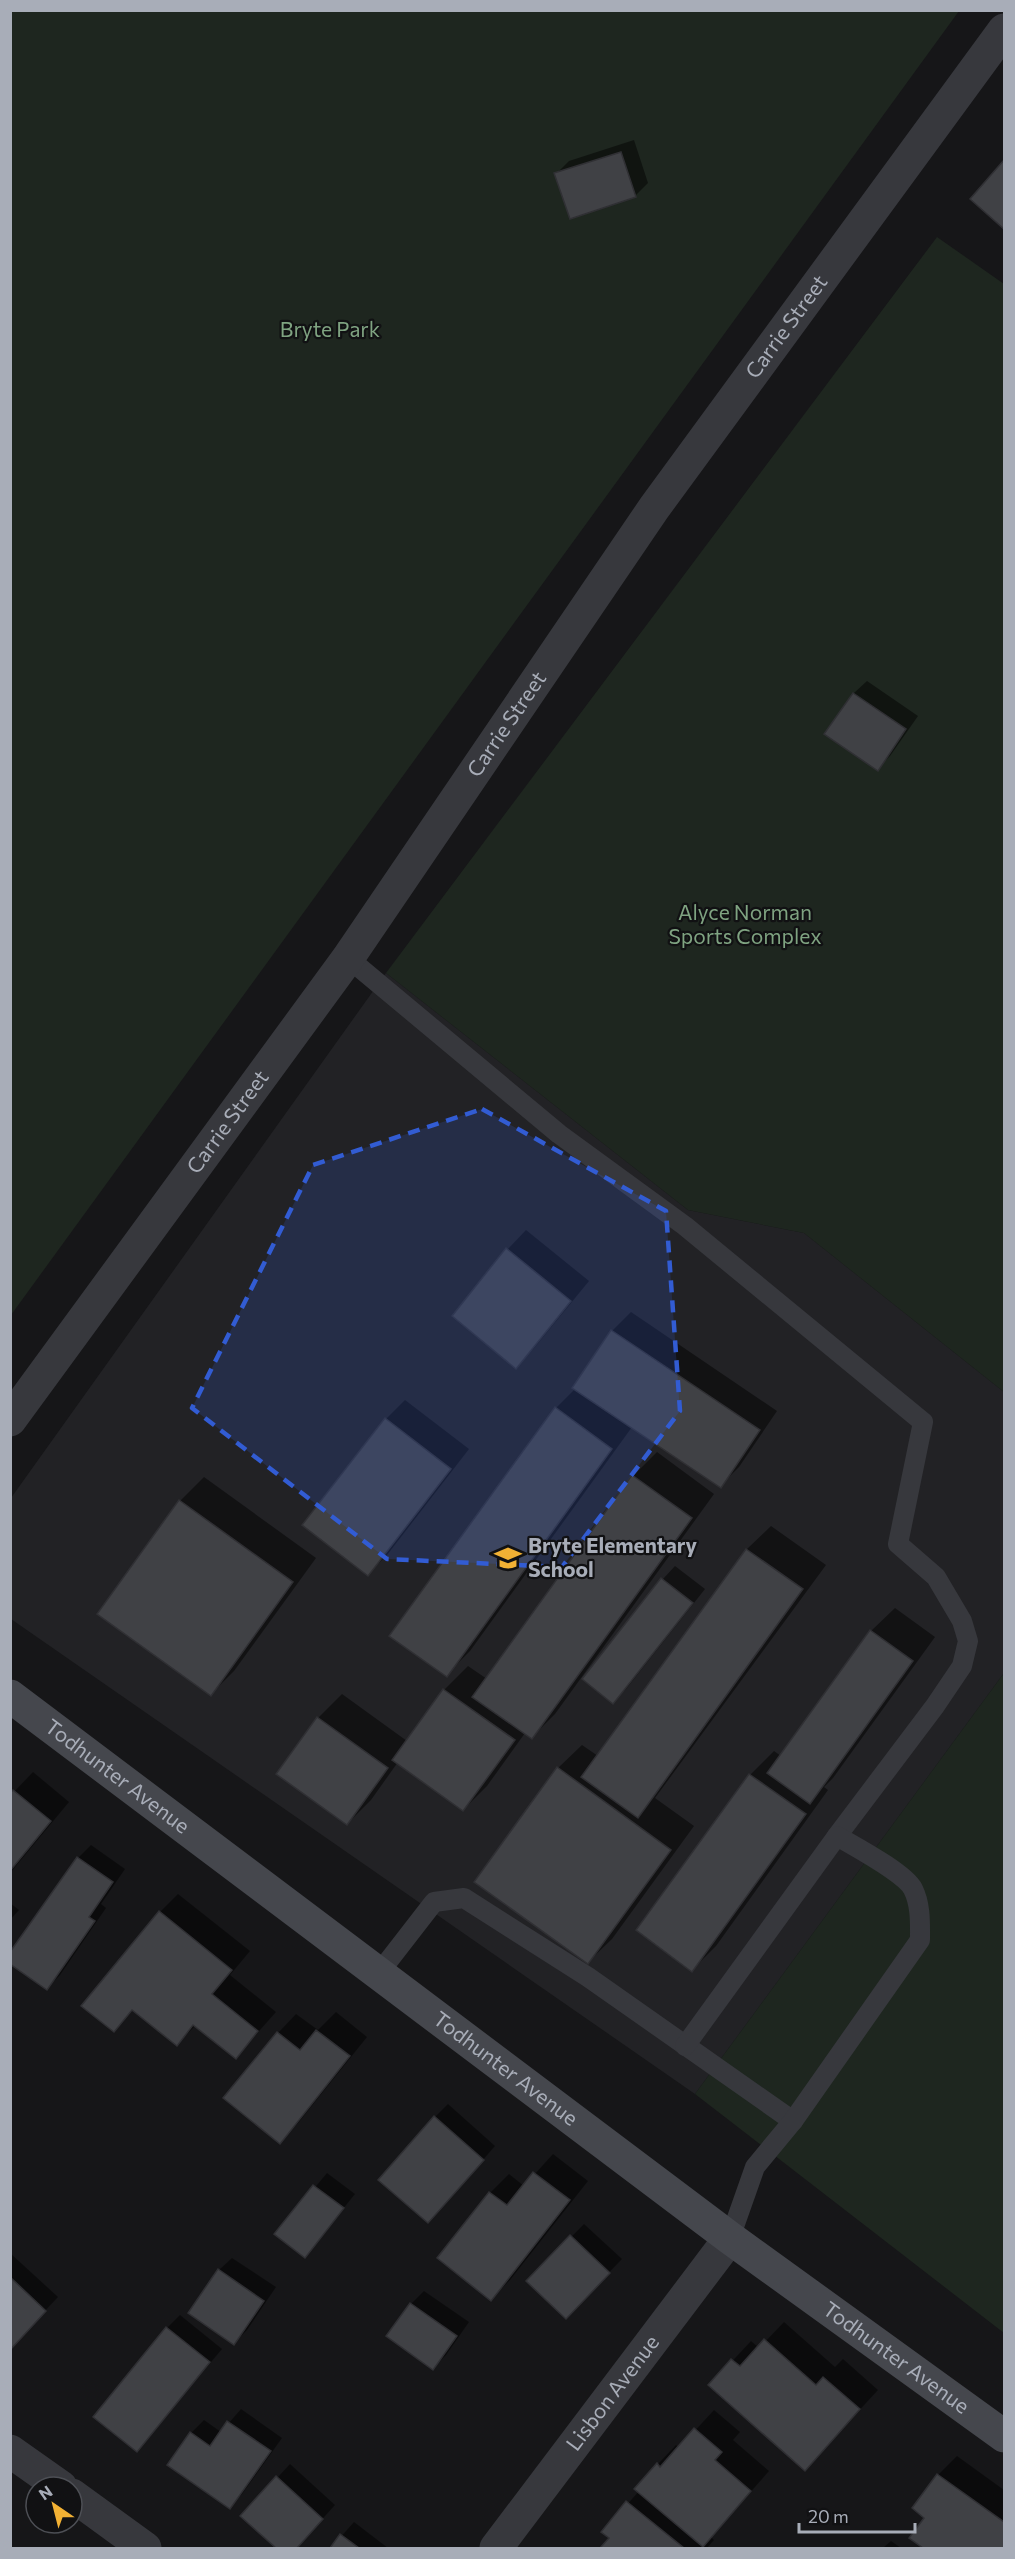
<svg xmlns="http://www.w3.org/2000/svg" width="1015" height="2559" viewBox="0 0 1015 2559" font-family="Commissioner,sans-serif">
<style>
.built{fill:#222225}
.green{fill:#1e261f}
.shadow{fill:#0007}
.building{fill:#404145;stroke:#303034;stroke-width:1.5}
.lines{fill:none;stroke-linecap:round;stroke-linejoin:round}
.lane{stroke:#37383d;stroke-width:20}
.street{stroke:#37383d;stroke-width:33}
.secondary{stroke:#45474d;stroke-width:33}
.marked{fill:#325cd3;fill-opacity:0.2;stroke:#325cd3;stroke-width:4.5;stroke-dasharray:12 8;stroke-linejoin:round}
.labels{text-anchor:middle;stroke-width:4.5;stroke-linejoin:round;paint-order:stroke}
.street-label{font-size:21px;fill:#a8adb8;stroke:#111113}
.park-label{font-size:21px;fill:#7fa381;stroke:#111113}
.poi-label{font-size:21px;font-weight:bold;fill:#a8adb8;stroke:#111113;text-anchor:start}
</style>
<rect width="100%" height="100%" fill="#161618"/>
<path class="built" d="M386,973L688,1210L804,1233L1004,1392V1673L695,2094L11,1619V1498Z"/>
<g class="green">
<path d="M11,11H959L11,1315Z"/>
<path d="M937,237L1004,284V1392L804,1233L688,1210L386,973Z"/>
<path d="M1004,1673V2333L695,2094Z"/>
</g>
<g class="shadow">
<path d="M634,140L648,183L635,196L556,174L569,161Z"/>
<path d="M1004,162V227L972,199Z"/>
<path d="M867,681L918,716L890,756L877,769L826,734L854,693Z"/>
<path d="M526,1230L589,1281L534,1348L516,1367L454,1316L508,1249Z"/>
<path d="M631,1312L777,1411L739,1467L720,1486L632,1427L470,1651L446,1675L556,1408L575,1389L612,1331Z"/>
<path d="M405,1400L469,1449L387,1555L368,1574L304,1525L386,1419Z"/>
<path d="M657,1452L714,1494L555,1714L531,1738L525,1733L487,1786L463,1810L398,1762L371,1800L347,1824L278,1773L318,1718L342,1694L407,1741L444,1690L468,1666L487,1679L633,1476Z"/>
<path d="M204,1477L316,1558L234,1671L211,1694L180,1501Z"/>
<path d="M771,1526L826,1565L655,1798L694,1826L612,1939L588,1962L558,1768L582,1745L598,1756L747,1549Z"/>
<path d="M675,1566L705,1589L626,1689L613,1702L663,1579Z"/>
<path d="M895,1608L935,1637L833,1778L824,1787L828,1790L716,1946L692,1970L638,1930L750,1775L774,1751L781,1756L871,1631Z"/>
<path d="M33,1772L69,1802L10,1873V1796Z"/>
<path d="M91,1845L125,1869L101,1904L106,1908L60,1975L47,1988L78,1858Z"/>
<path d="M178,1894L250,1951L230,1975L276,2012L236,2057L196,2025L177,2044L134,2009L113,2030L160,1912Z"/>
<path d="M10,1903L19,1910L10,1920Z"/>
<path d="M336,2012L367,2037L298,2123L279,2142L278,2033L296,2014L318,2030Z"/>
<path d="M448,2104L495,2146L441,2208L435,2117Z"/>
<path d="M553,2154L588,2181L510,2280L491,2299L439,2258L490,2193L509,2174L524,2186Z"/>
<path d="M327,2173L355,2194L305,2256L276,2234Z"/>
<path d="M584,2224L622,2259L566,2317L528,2281Z"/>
<path d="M10,2253L58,2297L10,2348Z"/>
<path d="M232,2258L276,2287L247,2330L234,2343L219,2270Z"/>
<path d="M424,2291L469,2322L446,2355L433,2368L411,2304Z"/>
<path d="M180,2315L222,2349L137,2450L167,2328Z"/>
<path d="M784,2322L835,2367L843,2359L878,2390L805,2469L710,2385L751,2341L759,2348Z"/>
<path d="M241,2409L282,2438L242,2494L229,2507L191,2433L204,2420L221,2432Z"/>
<path d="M714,2410L740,2432L733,2440L769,2471L711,2537L714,2540L707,2548H602L611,2538L603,2532L639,2491L636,2489L658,2464L676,2445L679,2448Z"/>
<path d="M957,2456L1004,2490V2548H926L911,2538L926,2517L914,2508L938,2475Z"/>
<path d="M290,2464L335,2505L296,2548H278L242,2516Z"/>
<path d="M354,2522L388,2548H331Z"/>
<path d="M891,2541L901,2548H883Z"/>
</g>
<g class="building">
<path d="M621,152L636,197L570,219L554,173Z"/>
<path d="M1004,160V229L970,199Z"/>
<path d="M853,693L906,729L878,771L824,734Z"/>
<path d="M506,1248L571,1301L516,1369L452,1316Z"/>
<path d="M611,1330L760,1430L721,1488L572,1388Z"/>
<path d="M555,1407L612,1449L447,1677L389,1636Z"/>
<path d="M385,1418L451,1469L368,1576L302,1525Z"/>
<path d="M632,1475L692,1518L532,1739L472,1697Z"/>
<path d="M179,1500L293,1582L211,1696L97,1614Z"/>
<path d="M746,1549L803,1589L638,1818L581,1777Z"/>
<path d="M661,1578L693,1603L613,1704L582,1679Z"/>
<path d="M870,1630L913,1661L810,1804L767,1773Z"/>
<path d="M443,1689L515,1740L463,1811L392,1760Z"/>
<path d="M317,1717L388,1768L347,1825L276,1774Z"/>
<path d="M557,1767L671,1850L588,1964L474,1882Z"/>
<path d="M749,1774L806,1814L692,1972L636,1930Z"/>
<path d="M13,1790L51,1821L10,1871V1793Z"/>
<path d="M77,1857L113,1882L89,1917L95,1921L47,1990L10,1964V1952Z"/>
<path d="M159,1911L232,1970L212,1994L258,2031L236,2059L193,2025L177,2046L132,2010L114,2032L81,2006Z"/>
<path d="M316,2030L350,2056L280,2144L223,2098L277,2032L300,2050Z"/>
<path d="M434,2116L484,2160L428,2223L378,2180Z"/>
<path d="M533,2172L570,2200L491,2301L437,2258L489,2192L507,2205Z"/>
<path d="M313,2185L344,2208L305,2258L274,2234Z"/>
<path d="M570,2235L610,2273L566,2319L526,2281Z"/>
<path d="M218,2269L264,2301L234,2345L188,2313Z"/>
<path d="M10,2277L46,2311L10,2350Z"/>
<path d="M410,2303L457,2336L433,2370L386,2336Z"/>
<path d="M166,2327L210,2362L137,2452L93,2417Z"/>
<path d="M764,2339L816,2385L823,2377L860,2409L805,2471L708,2385L731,2359L740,2366Z"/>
<path d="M227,2421L271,2451L230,2509L167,2465L190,2432L210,2446Z"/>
<path d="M694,2428L722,2452L715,2460L751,2491L703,2547L634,2489L657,2463L660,2467Z"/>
<path d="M937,2474L1004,2522V2548H923L909,2538L924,2518L912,2508Z"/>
<path d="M276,2476L323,2519L297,2548H276L240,2516Z"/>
<path d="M626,2501L684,2548H600L609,2538L601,2532Z"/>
<path d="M340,2534L359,2548H330Z"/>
</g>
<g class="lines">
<g class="lane">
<path d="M348,958L559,1134L685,1226L923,1422L898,1544L936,1577L962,1621L968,1641L962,1666L935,1706L837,1836"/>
<path d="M379,1973L434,1902L464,1898L588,1977L793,2121"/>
<path d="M685,2046L837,1836C854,1846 905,1873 913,1889C921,1905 920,1923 920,1940L793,2121L755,2167L730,2238"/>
</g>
<g class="street">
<path id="s1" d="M10,1420L348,958L654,508L1004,30"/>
<path d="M10,2451L61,2487"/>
<path d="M72,2495L145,2548"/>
<path id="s2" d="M496,2548L730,2238"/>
</g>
<path class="secondary" id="s3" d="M10,1696L730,2238L1004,2436"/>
</g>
<path class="marked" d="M482,1109L666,1211L680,1411L562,1567L387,1559L192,1408L313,1165Z"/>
<defs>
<symbol id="school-bare" viewBox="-9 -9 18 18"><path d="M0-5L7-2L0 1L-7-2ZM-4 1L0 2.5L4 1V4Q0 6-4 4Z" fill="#f2b134" stroke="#111113" stroke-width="2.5" paint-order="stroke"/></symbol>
</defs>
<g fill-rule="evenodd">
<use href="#school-bare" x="489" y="1539" width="38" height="38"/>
</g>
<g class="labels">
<g class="street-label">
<text dy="7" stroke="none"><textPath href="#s1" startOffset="1341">Carrie Street</textPath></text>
<text dy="7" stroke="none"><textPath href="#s1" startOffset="855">Carrie Street</textPath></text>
<text dy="7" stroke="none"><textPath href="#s1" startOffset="369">Carrie Street</textPath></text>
<text dy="7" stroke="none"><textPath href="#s3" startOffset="134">Todhunter Avenue</textPath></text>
<text dy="7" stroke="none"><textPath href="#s3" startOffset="620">Todhunter Avenue</textPath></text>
<text dy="7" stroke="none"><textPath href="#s3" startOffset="1106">Todhunter Avenue</textPath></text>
<text dy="7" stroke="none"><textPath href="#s2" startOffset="194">Lisbon Avenue</textPath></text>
</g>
<g class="park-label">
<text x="330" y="337">Bryte Park</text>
<text x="745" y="920">Alyce Norman<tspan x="745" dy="24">Sports Complex</tspan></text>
</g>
<g class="poi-label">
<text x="528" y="1553">Bryte Elementary<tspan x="528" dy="24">School</tspan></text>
</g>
</g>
<rect width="1015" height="2559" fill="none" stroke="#a8adb8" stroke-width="24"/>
<g transform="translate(54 2505) rotate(325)"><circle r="28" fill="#111113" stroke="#4d4f55" stroke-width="1.5"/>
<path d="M0-4.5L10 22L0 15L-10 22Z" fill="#f2b134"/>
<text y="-9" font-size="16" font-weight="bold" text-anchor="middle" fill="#a8adb8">N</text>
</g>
<path d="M799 2523v9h116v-9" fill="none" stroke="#a8adb8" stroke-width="3"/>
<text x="808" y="2523" font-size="18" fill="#a8adb8" stroke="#111113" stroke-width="4.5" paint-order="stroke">20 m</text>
</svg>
